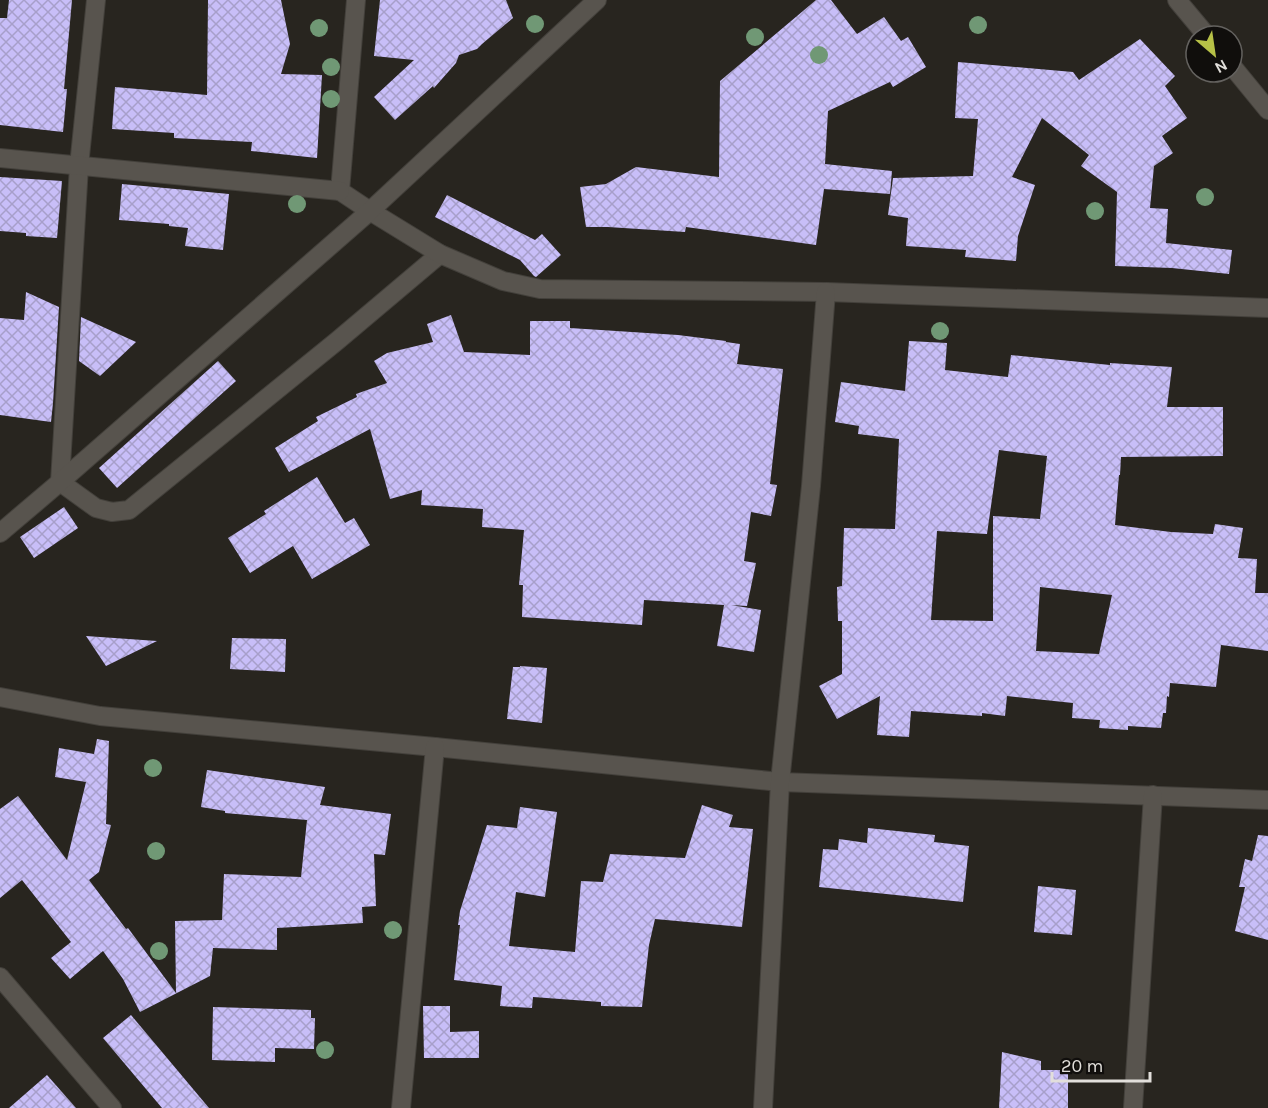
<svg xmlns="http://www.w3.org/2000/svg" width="1268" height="1108" viewBox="0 0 1268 1108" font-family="Karla,sans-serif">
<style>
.building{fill:url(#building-cross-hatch);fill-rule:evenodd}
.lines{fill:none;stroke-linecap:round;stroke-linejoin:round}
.minor-casing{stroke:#43403b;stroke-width:20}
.minor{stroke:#58544e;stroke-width:18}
.tree{fill:#709875}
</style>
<defs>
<pattern id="building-cross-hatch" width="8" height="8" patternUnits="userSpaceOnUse" patternTransform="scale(1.5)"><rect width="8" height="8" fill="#c8bef8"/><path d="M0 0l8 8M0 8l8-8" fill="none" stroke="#a79fca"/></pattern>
</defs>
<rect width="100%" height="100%" fill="#28251f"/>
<g class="building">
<path d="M9,0H72L64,89H67L63,132L0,125V18H7Z"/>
<path d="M208,0H281L290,44L281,74L322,75L317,158L251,151L252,142L174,138V133L112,129L115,87L207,95Z"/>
<path d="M380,0H506L513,18L482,44L477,49L459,55L456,63L434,88L433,86L395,120L374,97L414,60L374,56Z"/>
<path d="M816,0H831L857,34L884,17L901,41L908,37L926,67L893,87L890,82L828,111L825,164L892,171L890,194L824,189L816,245L686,227L685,232L608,227H586L580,187L606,184L636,167L719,177L720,81Z"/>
<path d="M1140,39L1175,76L1165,86L1187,118L1162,136L1173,153L1154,166L1150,208L1168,209L1166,243L1232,250L1229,274L1172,268L1115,266L1117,192L1081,166L1089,155L1042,118L1012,177L1035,185L1018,236L1016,261L965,257L966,250L906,246L908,218L888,215L893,178L973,176L978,119L955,118L958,62L1073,72L1079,80Z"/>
<path d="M0,177L62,181L57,238L26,236V233L0,231Z"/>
<path d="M122,184L229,194L223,250L185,246L188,228L169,226V224L119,220Z"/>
<path d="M447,195L535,240L542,234L561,255L536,277L534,276L520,260L435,217Z"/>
<path d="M26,292L59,307L53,403L51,422L0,415V318L24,320Z"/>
<path d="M451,315L464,352L530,355V321H570V328L678,335L726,341V342L740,344L737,364L783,369L770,484L777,485L771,516L751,512L744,561L756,563L747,606L731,605L761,610L754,652L717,646L724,605L644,600L642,625L522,617L523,585H519L524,530L482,527L483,509L421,505L422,490L390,499L370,429L289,472L275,448L318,421L316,417L357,397L356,394L387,383L374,361L387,353L433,342L427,324Z"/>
<path d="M81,317L136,342L100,376L79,361Z"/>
<path d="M909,341L947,343L945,370L1008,377L1011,355L1110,365V363L1172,367L1167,407H1223V456L1121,457L1120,475H1119L1115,525L1171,532L1213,534L1215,524L1243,528L1238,558L1257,559L1255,593H1268V651L1221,645L1216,687L1170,683L1169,697L1167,696L1166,713H1163L1161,728L1128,726V730L1099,728L1100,720L1072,718L1073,703L1007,696L1005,716L982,713V716L911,711L909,737L877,735L880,696L837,719L819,686L842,674V621H838L837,587L842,586L844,528L895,529L899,439L858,434L859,426L835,422L841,382L905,391ZM999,450L1047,456L1040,519L993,516V621L931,620L937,531L987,534ZM1040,587L1112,595L1099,654L1036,651Z"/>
<path d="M218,361L236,381L117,488L99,468Z"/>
<path d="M317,477L345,523L354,518L370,545L312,579L293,546L250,573L228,538L266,514L264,511Z"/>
<path d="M64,507L78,528L34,558L20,537Z"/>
<path d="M86,636L157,641L106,666Z"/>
<path d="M232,638L286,639L285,672L230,669Z"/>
<path d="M520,666L547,668L542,723L507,719L513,667H520Z"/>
<path d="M97,739L109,741L106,824L111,825L99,872L89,880L126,929L128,928L176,993L175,921L222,920L224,874L301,877L307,820L225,813V811L201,807L207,770L325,787L320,805L391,814L385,855L374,854L376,906L362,907L363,923L277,928V950L213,948L210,976L140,1012L123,979L103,951L70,979L51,958L71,942L22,880L0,898V809L18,796L67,860L86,782L55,777L59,748L94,754Z"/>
<path d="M702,805L733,815L729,827L753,829L742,927L655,919L649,945L642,1007L601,1006V1002L533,997L532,1008L500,1006L502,986L454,980L460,925H458L460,911L487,825L517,828L520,807L557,812L545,897L516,892L509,946L575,952L581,881L603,882L610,854L685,858Z"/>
<path d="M868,828L935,835L934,842L969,846L963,902L819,887L823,849L838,850L839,839L867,843Z"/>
<path d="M1258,835L1268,836V940L1235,931L1245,887H1239L1245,859L1252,861Z"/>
<path d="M1038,886L1076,890L1072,935L1034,932Z"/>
<path d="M423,1006H450V1032L479,1031V1058H424Z"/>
<path d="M213,1007L311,1010V1018H315L314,1049L275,1048V1062L212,1060Z"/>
<path d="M131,1015L209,1108H162L103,1038Z"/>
<path d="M1002,1052L1041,1061V1070H1068V1108H999Z"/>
<path d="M47,1075L76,1108H9Z"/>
</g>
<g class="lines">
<defs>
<g id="minor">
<path d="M96,0L79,166L60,482L96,508L112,512L129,510L337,341L440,254"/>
<path d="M356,0L340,191L370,211L440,254L503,281L540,289L826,292L1268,308"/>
<path d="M1177,0L1207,36"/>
<path d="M1232,66L1268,110"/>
<path d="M0,158L340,191"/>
<path d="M0,533L60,482L370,211L597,0"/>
<path d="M0,697L100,716L435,747L780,782L1268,800"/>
<path d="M0,977L112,1108"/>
<path d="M401,1108L435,747"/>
<path d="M763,1108L780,782L811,486L826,292"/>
<path d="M1133,1108L1153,795"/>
</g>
</defs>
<use href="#minor" class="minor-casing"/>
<use href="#minor" class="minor"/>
</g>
<g class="tree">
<circle cx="535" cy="24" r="9"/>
<circle cx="978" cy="25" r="9"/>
<circle cx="319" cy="28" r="9"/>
<circle cx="755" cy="37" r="9"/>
<circle cx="819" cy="55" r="9"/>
<circle cx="331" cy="67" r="9"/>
<circle cx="331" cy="99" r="9"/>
<circle cx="1205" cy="197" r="9"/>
<circle cx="297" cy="204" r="9"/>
<circle cx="1095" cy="211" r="9"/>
<circle cx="940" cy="331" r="9"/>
<circle cx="153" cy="768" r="9"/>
<circle cx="156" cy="851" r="9"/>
<circle cx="393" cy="930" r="9"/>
<circle cx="159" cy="951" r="9"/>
<circle cx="325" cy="1050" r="9"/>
</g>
<g transform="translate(1214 54) rotate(151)"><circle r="28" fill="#100e0c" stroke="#64625f" stroke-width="1.5"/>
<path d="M0-4.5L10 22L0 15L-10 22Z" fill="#b7c147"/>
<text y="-9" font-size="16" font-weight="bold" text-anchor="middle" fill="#e2dfdb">N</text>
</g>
<path d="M1052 1072v9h98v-9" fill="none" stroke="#e2dfdb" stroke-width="3"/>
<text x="1061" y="1072" font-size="18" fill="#e2dfdb" stroke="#100e0c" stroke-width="4.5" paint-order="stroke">20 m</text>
</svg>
